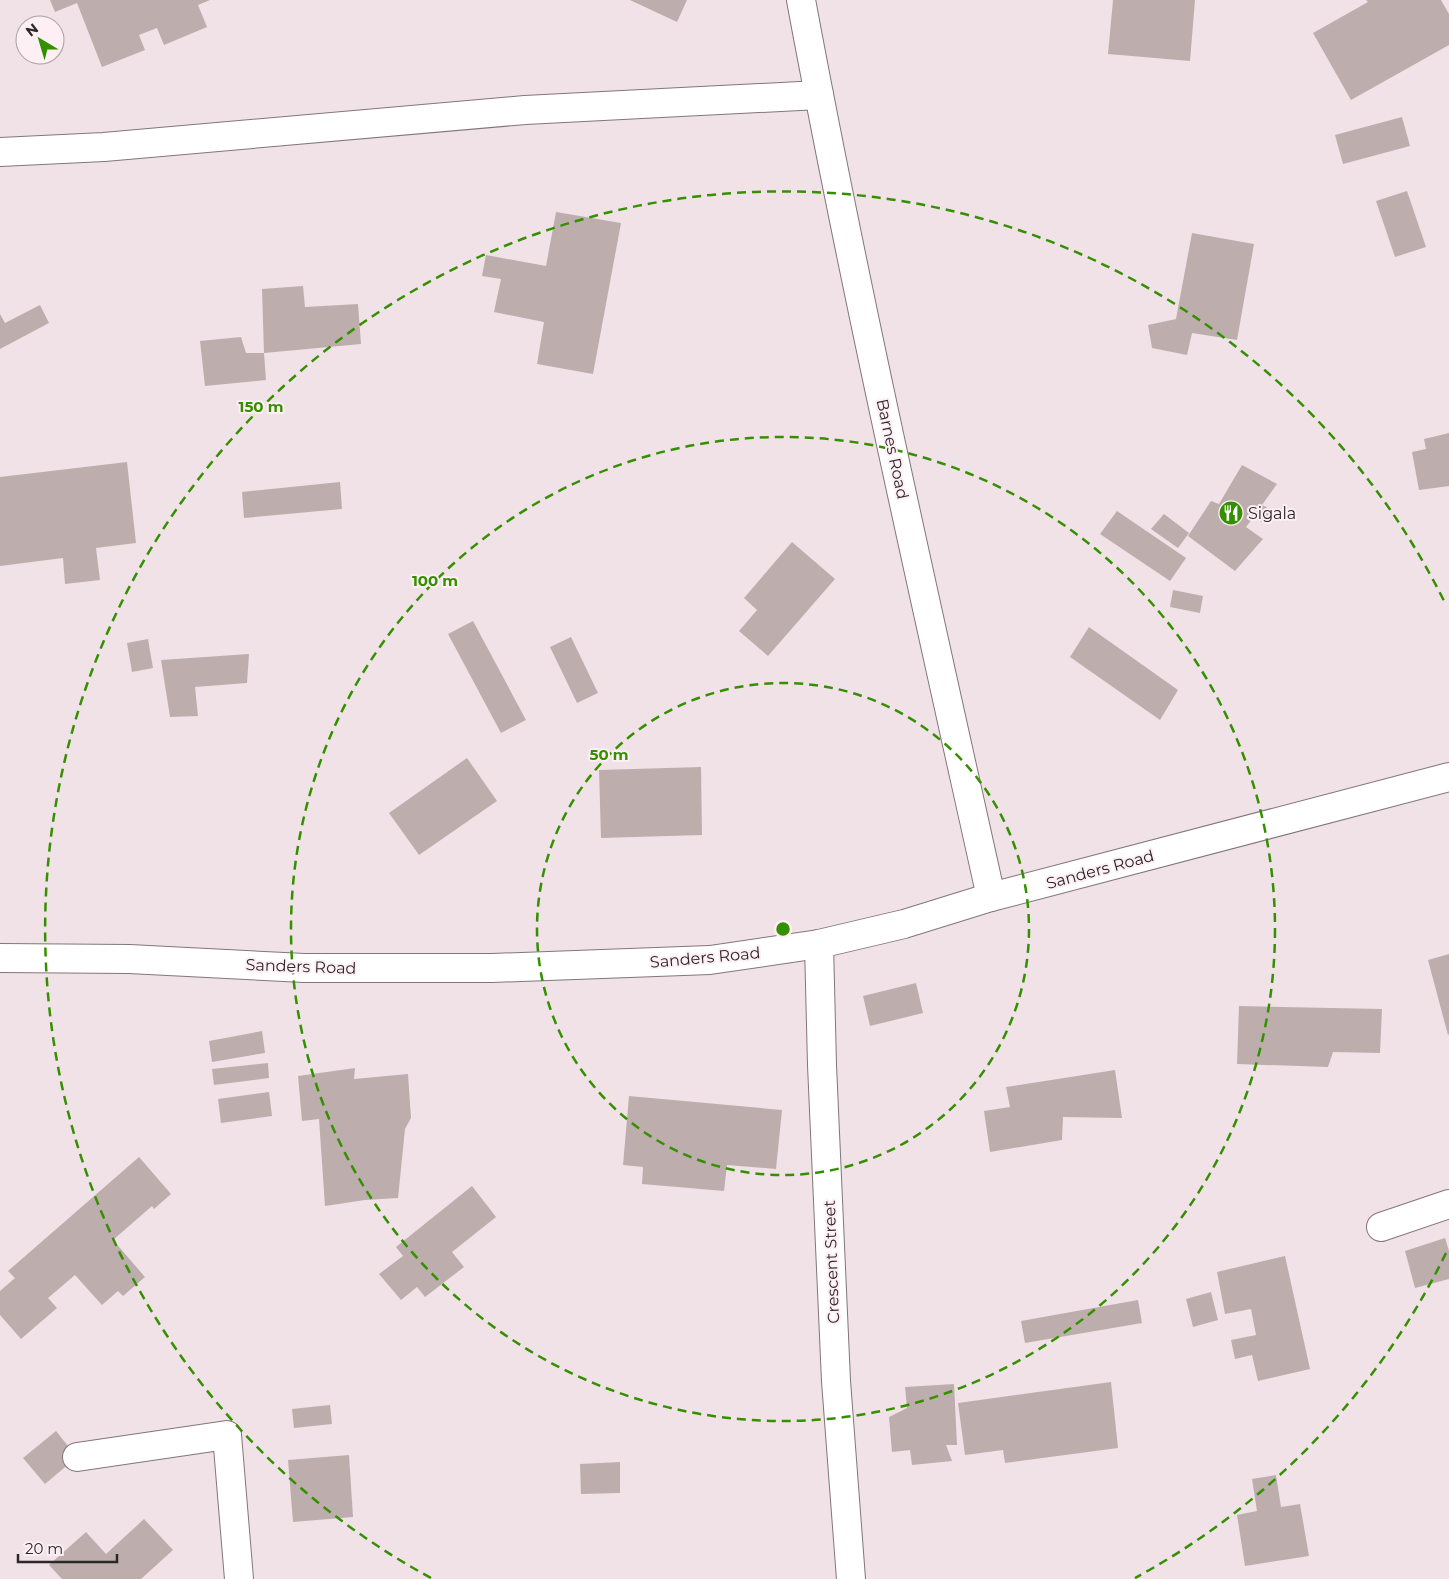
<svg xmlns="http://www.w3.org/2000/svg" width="1449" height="1579" viewBox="0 0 1449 1579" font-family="Montserrat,sans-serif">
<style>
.building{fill:#bdaead}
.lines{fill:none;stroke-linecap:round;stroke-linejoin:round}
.minor-casing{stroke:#83767b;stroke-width:30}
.minor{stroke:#fff;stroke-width:28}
.ring{fill:none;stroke:#359001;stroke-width:2.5;stroke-dasharray:9 6}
.labels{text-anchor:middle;stroke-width:4;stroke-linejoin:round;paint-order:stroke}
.street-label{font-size:16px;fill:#2c2729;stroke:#fdeff4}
.poi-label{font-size:16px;fill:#2c2729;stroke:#fdeff4;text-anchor:start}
.centre{fill:#359001;stroke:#fdeff4;stroke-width:2.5}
.ring-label{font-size:15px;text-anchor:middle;font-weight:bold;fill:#359001;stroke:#fdeff4;stroke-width:4;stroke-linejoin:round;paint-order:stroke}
</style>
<rect width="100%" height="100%" fill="#f0e2e7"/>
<g class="building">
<path d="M50,0H210L198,5L207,27L164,45L157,28L139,35L145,50L102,67L77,3L55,12Z"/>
<path d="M630,0H687L677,22Z"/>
<path d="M1113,0H1195L1190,61L1108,54Z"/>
<path d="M1366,0H1441L1449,14V45L1351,100L1313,33L1368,2Z"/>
<path d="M1402,117L1410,146L1343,164L1335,135Z"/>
<path d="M1407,191L1426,247L1395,257L1376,201Z"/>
<path d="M556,212L621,223L593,374L537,364L544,322L494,312L501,279L482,276L486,255L546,266Z"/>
<path d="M1192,233L1254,244L1237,340L1192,333L1187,355L1152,348L1148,325L1176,319Z"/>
<path d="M303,286L305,307L358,304L361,344L264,353L262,289Z"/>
<path d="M40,305L49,323L0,349V314L5,323Z"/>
<path d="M241,337L246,353H264L266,380L205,386L200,341Z"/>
<path d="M1449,433V486L1419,490L1412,452L1426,449L1424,439Z"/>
<path d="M127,462L136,543L96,548L100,580L65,584L63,558L0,566V477Z"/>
<path d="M1242,465L1277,484L1262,505L1272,510L1262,522L1253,518L1246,527L1263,539L1235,571L1188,536L1211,501L1219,504Z"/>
<path d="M340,482L342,509L244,518L242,492Z"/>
<path d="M1117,511L1186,558L1170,581L1100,534Z"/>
<path d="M1164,514L1189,533L1178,548L1151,529Z"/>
<path d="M792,542L835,579L768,656L739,631L757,610L744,598Z"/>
<path d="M1173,590L1203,596L1200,613L1170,607Z"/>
<path d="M473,621L526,720L501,733L448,634Z"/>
<path d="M1089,627L1178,690L1160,720L1070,657Z"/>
<path d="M571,637L598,693L577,703L550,647Z"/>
<path d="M148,639L153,668L132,672L127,643Z"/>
<path d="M249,654L247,683L195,687L198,716L170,717L161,660Z"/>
<path d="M467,758L497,801L419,855L389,813Z"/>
<path d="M701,767L702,835L601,838L599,770Z"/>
<path d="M1449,954V1034L1448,1035L1428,960Z"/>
<path d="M916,983L923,1013L870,1026L863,996Z"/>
<path d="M1239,1006L1382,1009L1380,1053L1333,1052L1328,1067L1237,1064Z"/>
<path d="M262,1031L265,1053L212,1062L209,1041Z"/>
<path d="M268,1063L269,1078L214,1085L212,1069Z"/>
<path d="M355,1068L354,1079L408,1074L411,1118L405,1129L398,1198L365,1200L325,1206L319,1119L302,1121L298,1076Z"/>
<path d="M1115,1070L1122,1118L1063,1117L1062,1140L990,1152L984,1111L1010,1107L1006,1087Z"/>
<path d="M269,1092L272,1116L221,1123L218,1099Z"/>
<path d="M629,1096L782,1110L776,1169L727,1165L724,1191L642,1184L643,1167L623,1165Z"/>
<path d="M139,1157L171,1194L154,1209L152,1206L113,1240L145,1277L123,1296L118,1291L102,1305L75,1275L48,1298L57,1308L21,1339L0,1315V1291L15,1278L8,1271Z"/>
<path d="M472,1186L496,1217L452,1252L464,1267L425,1297L417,1287L401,1300L379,1274L403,1256L396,1247Z"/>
<path d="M1445,1238L1449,1251V1279L1415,1288L1405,1251Z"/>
<path d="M1285,1256L1310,1369L1258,1381L1252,1355L1235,1359L1231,1340L1256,1335L1251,1309L1225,1314L1217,1272Z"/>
<path d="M1211,1292L1218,1320L1193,1327L1186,1299Z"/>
<path d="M1138,1300L1142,1323L1025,1343L1021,1321Z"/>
<path d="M1111,1382L1118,1448L1005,1463L1003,1450L965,1455L958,1403Z"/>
<path d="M954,1384L957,1445H946L952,1461L912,1465L910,1450L892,1452L889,1417L907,1408L905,1387Z"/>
<path d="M330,1405L332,1424L294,1428L292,1409Z"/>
<path d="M56,1431L77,1457L45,1484L23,1458Z"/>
<path d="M349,1455L353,1517L293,1522L288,1460Z"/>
<path d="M620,1462V1493L581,1494L580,1464Z"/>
<path d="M1276,1475L1281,1507L1300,1504L1309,1556L1245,1566L1237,1515L1257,1511L1252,1479Z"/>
<path d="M144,1519L173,1550L141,1579H62L49,1565L86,1532L106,1554Z"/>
</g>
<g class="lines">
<defs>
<g id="minor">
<path d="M801,0C857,301 925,599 991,897"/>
<path d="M0,152L104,147L525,110L819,95"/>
<path d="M819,944L822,1065L836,1381L851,1579"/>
<path d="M0,958L129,959L304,968H492L710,960L819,944L904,924L991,897L1449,777"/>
<path d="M1381,1227L1449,1204"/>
<path d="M77,1457L227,1435L239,1579"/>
</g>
</defs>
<use href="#minor" class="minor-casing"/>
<use href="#minor" class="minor"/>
</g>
<g class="ring">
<circle cx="783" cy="929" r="246"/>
<circle cx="783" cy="929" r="492"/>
<path d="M1446 1253A738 738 0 0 1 1135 1578M431 1578A738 738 0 1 1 1446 605"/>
</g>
<defs>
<symbol id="restaurant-disc" viewBox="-11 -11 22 22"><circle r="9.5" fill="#359001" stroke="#fdeff4"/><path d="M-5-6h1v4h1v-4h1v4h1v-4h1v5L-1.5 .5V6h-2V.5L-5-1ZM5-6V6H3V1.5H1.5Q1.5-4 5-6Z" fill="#fff"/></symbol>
</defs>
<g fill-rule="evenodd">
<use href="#restaurant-disc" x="1217" y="499" width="28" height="28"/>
</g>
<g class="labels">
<g class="street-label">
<text transform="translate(893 449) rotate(78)" y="6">Barnes Road</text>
<text transform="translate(1100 869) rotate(-15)" y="6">Sanders Road</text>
<text transform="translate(705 957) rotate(-5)" y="6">Sanders Road</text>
<text transform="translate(301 966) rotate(2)" y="6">Sanders Road</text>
<text transform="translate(831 1262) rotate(-92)" y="6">Crescent Street</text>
</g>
<g class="poi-label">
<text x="1248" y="519">Sigala</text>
</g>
</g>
<circle cx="783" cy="929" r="8" class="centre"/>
<g class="ring-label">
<text x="261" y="412">150 m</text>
<text x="435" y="586">100 m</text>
<text x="609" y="760">50 m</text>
</g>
<g transform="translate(40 40) rotate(322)"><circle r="24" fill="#fdeff4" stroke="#a99fa3"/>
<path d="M0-4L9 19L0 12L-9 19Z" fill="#359001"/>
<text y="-8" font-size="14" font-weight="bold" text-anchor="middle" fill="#2c2729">N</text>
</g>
<path d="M18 1554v8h99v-8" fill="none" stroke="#2c2729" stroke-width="2.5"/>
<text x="25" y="1554" font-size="15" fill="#2c2729" stroke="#fdeff4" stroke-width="4" paint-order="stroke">20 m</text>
</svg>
